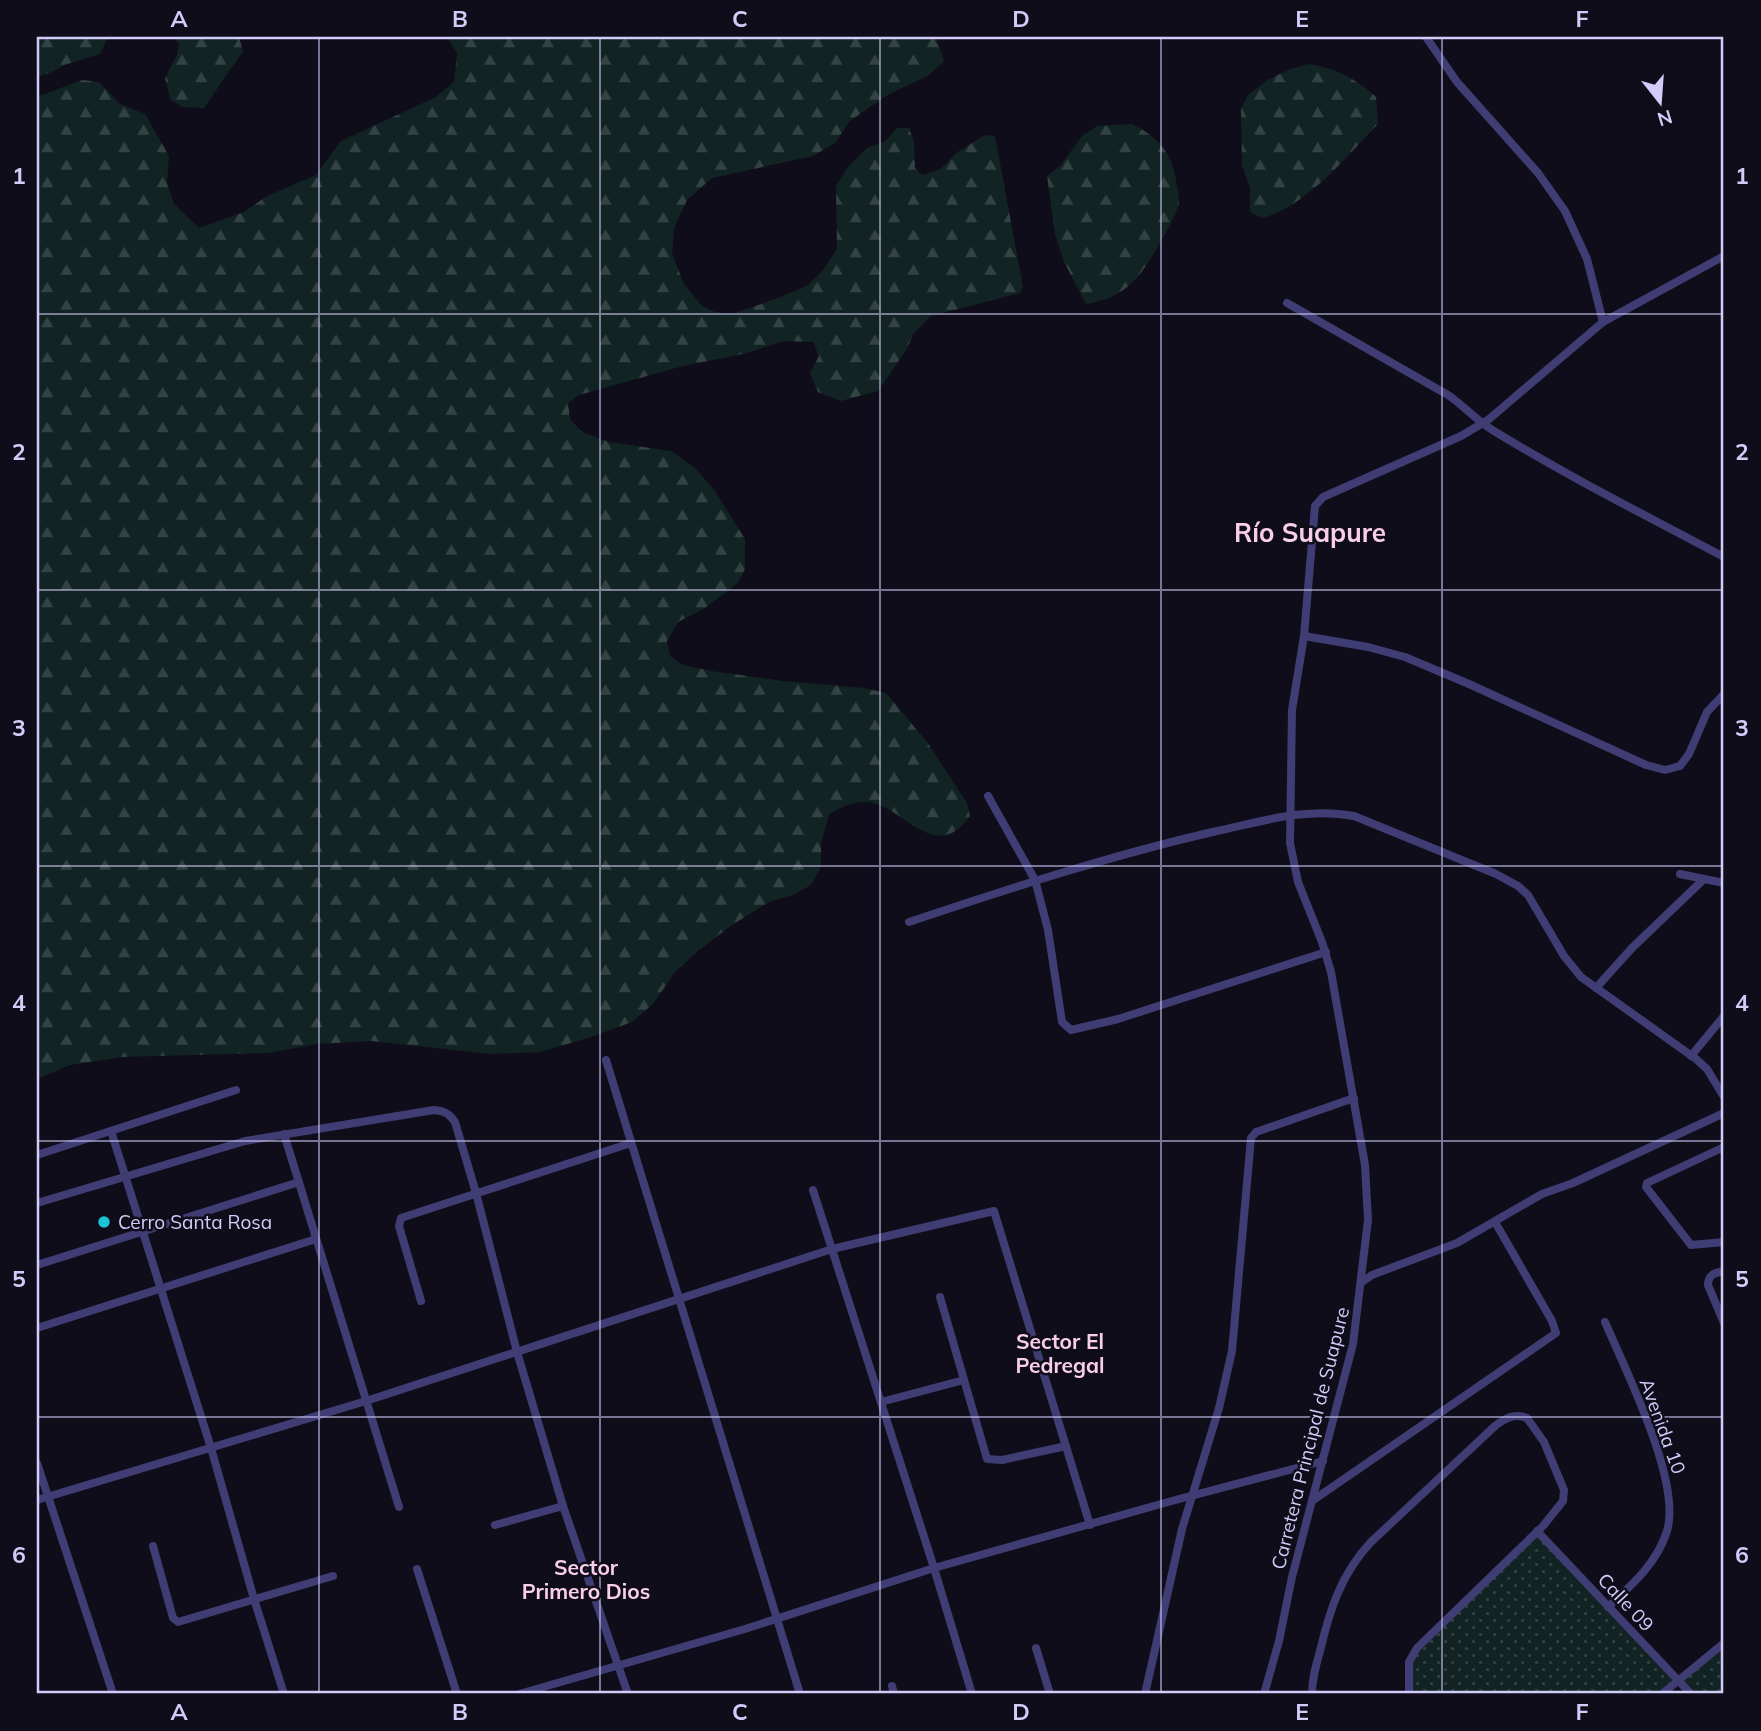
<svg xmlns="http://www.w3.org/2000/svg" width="1761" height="1731" viewBox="0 0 1761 1731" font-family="Mulish,sans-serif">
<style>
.forest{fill:url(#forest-firs)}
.park{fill:url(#park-dots)}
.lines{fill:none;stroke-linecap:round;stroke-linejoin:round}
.minor{stroke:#3f3d73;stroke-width:8}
.grid{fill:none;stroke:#d1ccf9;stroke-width:2;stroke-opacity:0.55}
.poi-dot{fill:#1ac3d6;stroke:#0f0d1a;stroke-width:2.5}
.labels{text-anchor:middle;stroke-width:5;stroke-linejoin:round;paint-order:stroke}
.poi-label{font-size:19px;fill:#d1ccf9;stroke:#0f0d1a;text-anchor:start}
.street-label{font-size:19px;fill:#d1ccf9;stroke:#0f0d1a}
.neighbourhood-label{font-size:21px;font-weight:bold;fill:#f9cee9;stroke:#0f0d1a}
.district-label{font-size:26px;font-weight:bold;fill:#f9cee9;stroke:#0f0d1a}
.neatline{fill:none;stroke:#d1ccf9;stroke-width:2.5}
.grid-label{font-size:23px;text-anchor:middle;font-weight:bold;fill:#d1ccf9}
</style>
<defs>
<pattern id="forest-firs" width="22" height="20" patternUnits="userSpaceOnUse" patternTransform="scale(1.75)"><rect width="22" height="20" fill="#112322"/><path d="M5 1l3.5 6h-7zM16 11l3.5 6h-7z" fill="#334243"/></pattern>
<pattern id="park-dots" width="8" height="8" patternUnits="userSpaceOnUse" patternTransform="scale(1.75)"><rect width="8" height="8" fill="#112322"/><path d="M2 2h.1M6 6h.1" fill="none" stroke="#334243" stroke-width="1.8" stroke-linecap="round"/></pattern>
</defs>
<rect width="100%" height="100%" fill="#0f0d1a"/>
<g class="forest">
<path d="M37,37H108L100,54L64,65L52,72L37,77Z"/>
<path d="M174,37H239L243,51L204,108L182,107L170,99L165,78L177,55L179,44Z"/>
<path d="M447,37L936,38L944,61L928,76L889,94L850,121L835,143L813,156L712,178L687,200L674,228L672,254L684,284L701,305L715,312L732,314L781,297L808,285L823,270L837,249L836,186L847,168L867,148L886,141L897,128H909L914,142L915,168L922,175L941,169L956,153L985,135L995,136L1023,287L1020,293L931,316L913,334L907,349L878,391L841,401L818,392L810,373L819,356L813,342L785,341L743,354L683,366L579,395L568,403L570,419L582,432L609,442L671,451L695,468L715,491L745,539V569L738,583L705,608L678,622L667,641L670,656L683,665L711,671L783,681L864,688L886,693L927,742L967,803L970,816C936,864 907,810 870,802C856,800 841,807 829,814L821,843V867L811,885L793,895L769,902L732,925L699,950L675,972L653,1004L632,1022L591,1037L540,1052L490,1054L371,1041L317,1044L269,1053L122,1057L70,1065L37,1079V97L82,80L99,82L120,104L145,114L169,156L167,183L174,204L199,228L244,212L267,196L316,175L341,141L436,97L454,82L457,53Z"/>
<path d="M1309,64C1335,68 1357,79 1376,97L1378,124C1347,156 1306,207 1262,218L1250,212V188L1242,165L1241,109L1248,95L1269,79L1293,68Z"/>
<path d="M1132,124C1160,138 1173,154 1177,186C1178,193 1180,201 1178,207C1174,219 1167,231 1161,241C1141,276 1128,297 1086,304L1064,262L1055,234L1047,176L1060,166L1082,136L1097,126Z"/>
</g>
<path class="park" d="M1537,1531L1679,1681L1724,1643V1694H1691L1679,1682L1662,1694H1409V1662Z"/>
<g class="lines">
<g class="minor">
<path d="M1426,37L1457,82L1538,173L1565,211L1587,259L1603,322"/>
<path d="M1287,303L1448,395C1464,406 1477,421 1494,431C1569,477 1647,516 1724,557"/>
<path d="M1304,636L1368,647L1405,657L1469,684L1646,765L1665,770L1680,766L1689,754L1707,712L1724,694"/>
<path d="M988,796L1035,880L1048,930L1062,1022L1071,1030L1118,1019L1326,952"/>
<path d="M1680,874L1724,883"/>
<path d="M909,922C1011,888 1112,855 1217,831C1263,821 1307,807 1354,816L1496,874L1518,886L1528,895L1564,956L1581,977L1696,1059L1707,1069L1724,1097"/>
<path d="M1596,988L1632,948L1704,879"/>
<path d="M1691,1056L1724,1016"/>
<path d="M606,1060L800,1694"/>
<path d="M111,1131L211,1448L254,1599L284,1694"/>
<path d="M284,1134L399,1507"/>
<path d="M1724,1147L1647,1183L1646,1187L1691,1245L1724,1242"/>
<path d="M37,1155L236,1090"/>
<path d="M813,1190L934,1568L972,1694"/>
<path d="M37,1203L245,1141L434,1110C444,1111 449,1113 455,1122L476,1193L517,1352L563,1506L628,1694"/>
<path d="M37,1265L299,1182"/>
<path d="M1724,1271C1715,1273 1708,1274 1708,1285L1724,1323"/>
<path d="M1362,1282L1372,1275L1457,1243L1542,1194L1573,1183L1724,1113"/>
<path d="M940,1297L987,1459L1002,1460L1066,1446"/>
<path d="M421,1301L399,1226L401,1218L631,1143"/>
<path d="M1605,1322C1626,1371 1682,1482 1667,1531C1657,1563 1633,1584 1608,1607"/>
<path d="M37,1328L316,1239"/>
<path d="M881,1402L964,1380"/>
<path d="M37,1463L113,1694"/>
<path d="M37,1500L366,1401L832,1249L994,1211L1090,1525"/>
<path d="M1312,1501L1556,1333L1552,1321L1495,1222"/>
<path d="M495,1525L563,1506"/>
<path d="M1537,1531L1691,1694"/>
<path d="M153,1546L173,1618L178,1622L333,1576"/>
<path d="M417,1569L457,1694"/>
<path d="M1036,1648L1050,1694"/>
<path d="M892,1686L894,1694"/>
<path d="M519,1694L745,1629L934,1568L1168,1502L1323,1461"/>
<path d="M1145,1694L1182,1529L1219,1408L1232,1351L1251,1138L1256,1132L1354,1098"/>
<path d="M1264,1694L1279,1641L1292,1577L1353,1344L1368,1220L1365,1165L1331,972L1322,942L1298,882L1290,843L1292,710L1304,636L1315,506L1323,497L1461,436L1488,420L1603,322L1724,256"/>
<path d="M1312,1694C1312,1679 1316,1665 1320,1651C1330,1609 1341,1574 1371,1542L1495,1426C1505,1418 1515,1413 1527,1418L1544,1442L1564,1490L1563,1501L1543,1526L1417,1648L1409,1662V1694"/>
<path d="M1662,1694L1724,1643"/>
</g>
</g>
<path class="grid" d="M319,37V1694M600,37V1694M880,37V1694M1161,37V1694M1442,37V1694M37,314H1724M37,590H1724M37,866H1724M37,1141H1724M37,1417H1724"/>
<circle class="poi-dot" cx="104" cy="1222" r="7"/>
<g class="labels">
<g class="poi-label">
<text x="118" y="1229">Cerro Santa Rosa</text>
</g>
<g class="street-label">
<text transform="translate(1663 1426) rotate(70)" y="7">Avenida 10</text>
<text transform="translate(1310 1438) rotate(-76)" y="7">Carretera Principal de Suapure</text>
<text transform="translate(1626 1602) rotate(47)" y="7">Calle 09</text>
</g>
<g class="neighbourhood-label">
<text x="1060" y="1349">Sector El<tspan x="1060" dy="24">Pedregal</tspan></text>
<text x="586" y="1575">Sector<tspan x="586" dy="24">Primero Dios</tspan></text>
</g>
<g class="district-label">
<text x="1310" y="542">Río Suapure</text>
</g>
</g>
<rect width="1761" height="1731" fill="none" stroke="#0f0d1a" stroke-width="77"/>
<g transform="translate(1660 102) rotate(163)" stroke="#0f0d1a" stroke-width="5" paint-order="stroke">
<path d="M0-5L12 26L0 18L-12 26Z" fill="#d1ccf9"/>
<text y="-10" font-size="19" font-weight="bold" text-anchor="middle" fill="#d1ccf9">N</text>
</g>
<rect x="38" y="38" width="1684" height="1654" class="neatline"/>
<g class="grid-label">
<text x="179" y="27">A</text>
<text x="460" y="27">B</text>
<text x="740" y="27">C</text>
<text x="1021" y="27">D</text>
<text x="1302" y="27">E</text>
<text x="1582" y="27">F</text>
<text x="19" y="184">1</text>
<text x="1742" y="184">1</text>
<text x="19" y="460">2</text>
<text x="1742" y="460">2</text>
<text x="19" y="736">3</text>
<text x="1742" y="736">3</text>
<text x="19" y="1011">4</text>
<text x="1742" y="1011">4</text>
<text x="19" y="1287">5</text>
<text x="1742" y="1287">5</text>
<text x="19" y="1563">6</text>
<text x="1742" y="1563">6</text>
<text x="179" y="1720">A</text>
<text x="460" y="1720">B</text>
<text x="740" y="1720">C</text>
<text x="1021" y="1720">D</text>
<text x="1302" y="1720">E</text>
<text x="1582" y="1720">F</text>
</g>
</svg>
